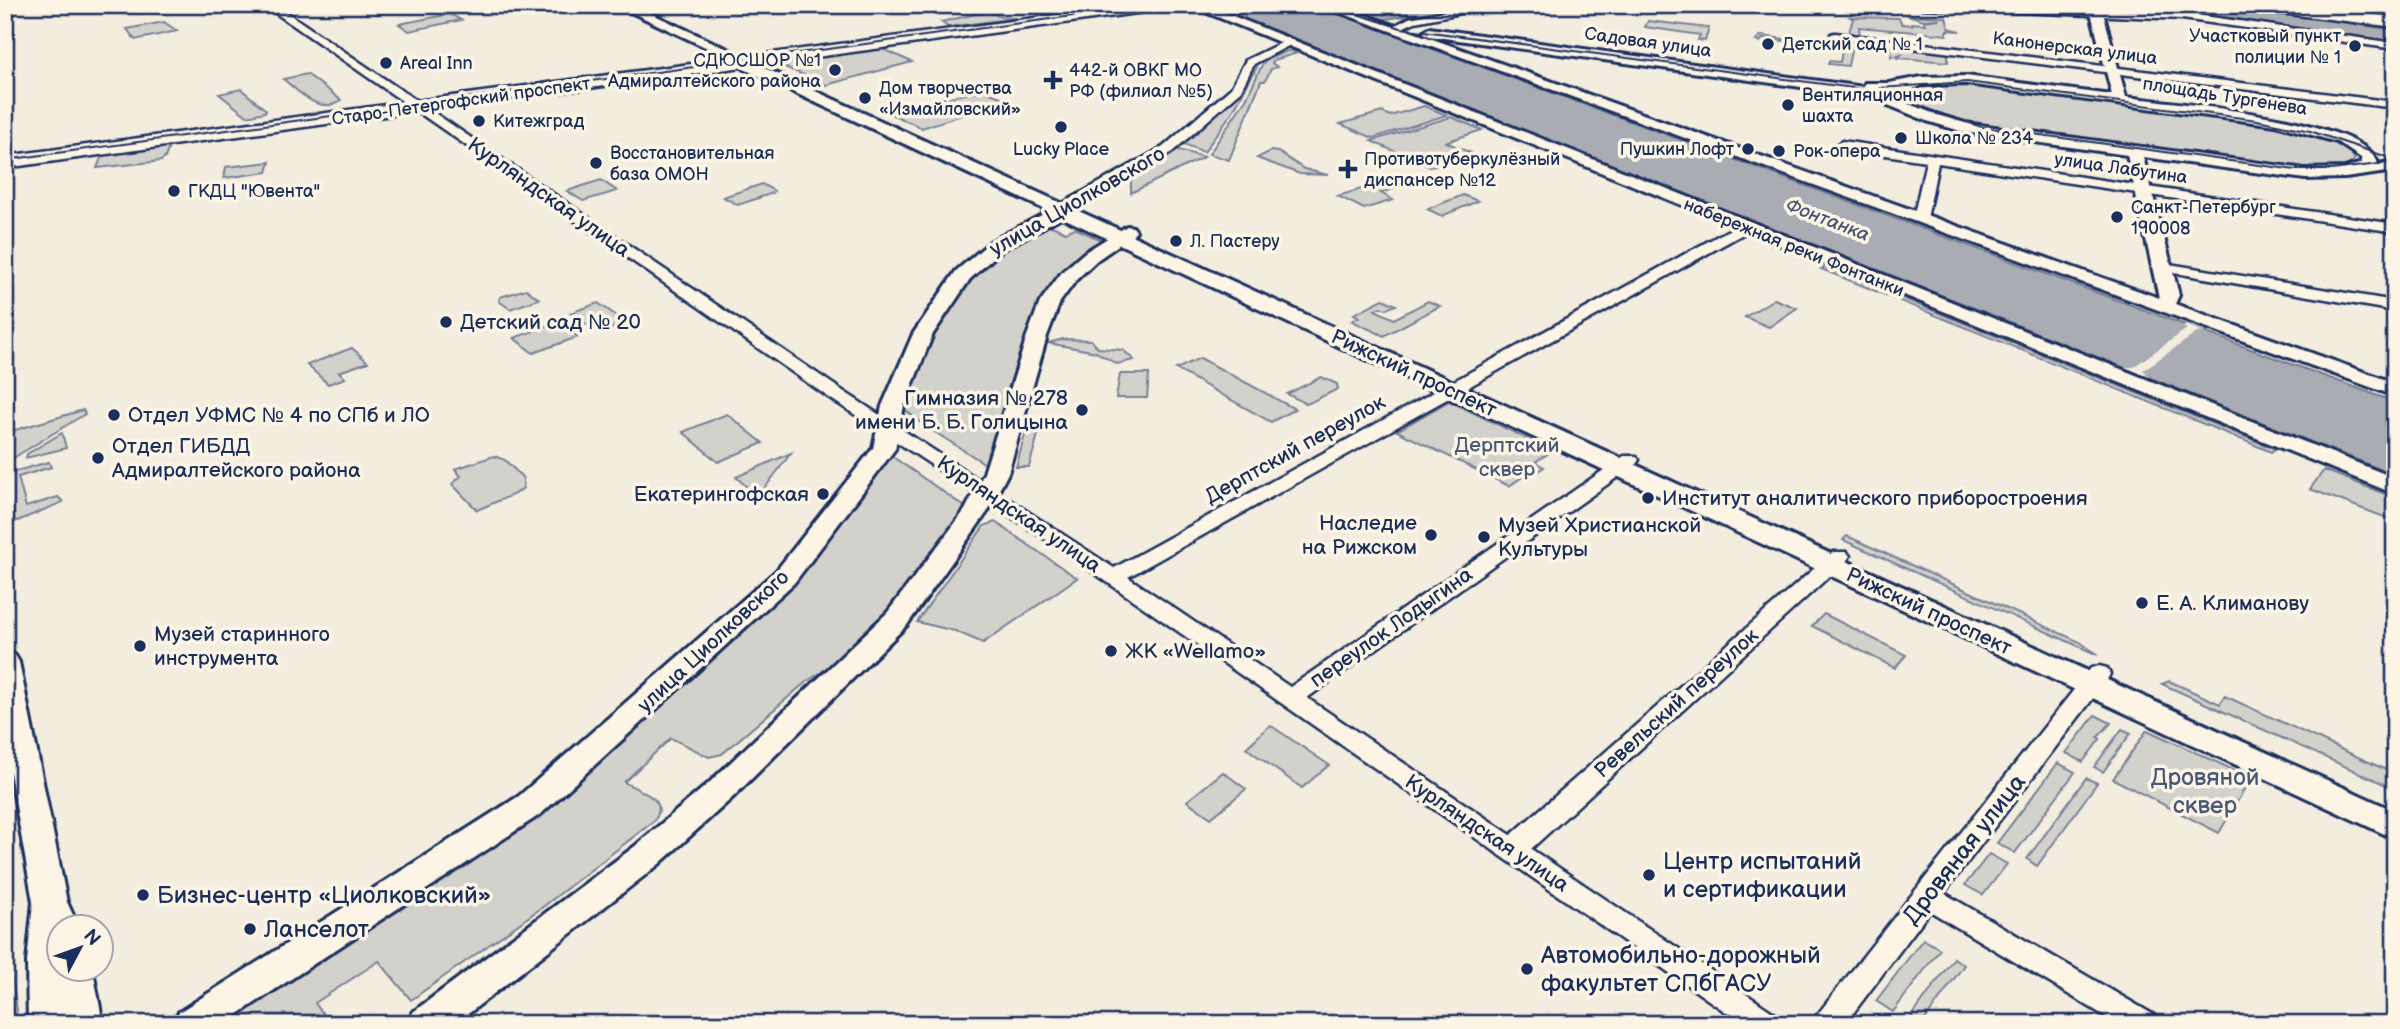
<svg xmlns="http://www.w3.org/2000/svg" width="2400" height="1029" viewBox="0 0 2400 1029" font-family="'Balsamiq Sans',sans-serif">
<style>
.green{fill:#d3d1cc;stroke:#778095;stroke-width:2}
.water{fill:#a9acb3;stroke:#707a91;stroke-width:2}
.pier{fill:#f3ede0}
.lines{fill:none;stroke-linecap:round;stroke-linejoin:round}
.minor-casing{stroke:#1b2f5e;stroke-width:5}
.tertiary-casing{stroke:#1b2f5e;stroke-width:6}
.secondary-casing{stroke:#1b2f5e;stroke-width:6}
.primary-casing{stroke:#1b2f5e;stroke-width:5}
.minor{fill:#fcf5e5;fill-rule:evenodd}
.tertiary{fill:#fcf5e5;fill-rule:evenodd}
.secondary{fill:#fcf5e5;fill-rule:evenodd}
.primary{fill:#fcf5e5;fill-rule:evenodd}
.tram{stroke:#1b2f5e;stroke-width:2}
.poi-dot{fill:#1b2f5e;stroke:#fcf5e5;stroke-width:2.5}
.labels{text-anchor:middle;stroke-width:7;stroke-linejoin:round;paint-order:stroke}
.far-poi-label{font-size:18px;fill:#1b2f5e;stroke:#fcf5e5;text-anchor:start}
.far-street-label{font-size:18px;fill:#1b2f5e;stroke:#fcf5e5}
.far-water-label{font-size:19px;font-style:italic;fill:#465478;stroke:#fcf5e5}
.street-label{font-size:21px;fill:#1b2f5e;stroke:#fcf5e5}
.poi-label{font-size:21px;fill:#1b2f5e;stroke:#fcf5e5;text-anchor:start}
.park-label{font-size:21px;fill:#49587a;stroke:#fcf5e5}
.near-park-label{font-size:24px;fill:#49587a;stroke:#fcf5e5}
.near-street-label{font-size:24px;fill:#1b2f5e;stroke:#fcf5e5}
.near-poi-label{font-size:24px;fill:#1b2f5e;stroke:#fcf5e5;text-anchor:start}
</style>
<rect width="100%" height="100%" fill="#f3ede0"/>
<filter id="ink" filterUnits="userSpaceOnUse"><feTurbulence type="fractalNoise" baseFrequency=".0143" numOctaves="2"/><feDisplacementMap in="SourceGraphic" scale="14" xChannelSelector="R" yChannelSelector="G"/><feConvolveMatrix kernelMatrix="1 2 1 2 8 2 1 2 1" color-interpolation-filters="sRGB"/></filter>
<g filter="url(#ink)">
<g class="green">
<path d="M989,11L1001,17L1016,18L948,27L941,22Z"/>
<path d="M450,14L461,20L409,31L399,24Z"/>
<path d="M1907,15L1946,17L1949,28L1960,31L1947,30V35L1859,27L1860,36L1899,42L1860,37L1849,32L1853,19L1850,17L1899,18L1902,24L1912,25V23L1926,24L1924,21L1940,19L1924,20Z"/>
<path d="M1648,21L1709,28L1705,41L1698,40L1700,35L1645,27Z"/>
<path d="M164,22L177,31L135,40L127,29Z"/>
<path d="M1760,36L1819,43H1827L1832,38L1853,41L1848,66L1828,64L1829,61L1840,62L1843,46L1762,39L1760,42L1756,41Z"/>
<path d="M1892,46L1948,53V62L1898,58L1901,55L1891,57Z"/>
<path d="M878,47L912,62L826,85L773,62Z"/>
<path d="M1290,50L1297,53L1274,60L1272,63L1277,67L1271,69L1265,81H1261L1229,160L1209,154L1246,99L1262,65L1268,59Z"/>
<path d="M1252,66L1257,67L1233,111L1204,152L1184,144L1241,91Z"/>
<path d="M307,74L341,100C320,116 300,92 283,79Z"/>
<path d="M1946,84L1977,85L2278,125L2333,141L2347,149L2355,159C2344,175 2309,169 2292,168L1967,122L1932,112L1914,99L1915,91L1922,87Z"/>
<path d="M241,89L266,110L265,112L247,116L219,94Z"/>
<path d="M983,90L1008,100L922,128L891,114L943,101L940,99Z"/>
<path d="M1424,106L1447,115L1373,138L1340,124L1382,112L1390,116Z"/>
<path d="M1619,114L2115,295L2162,311L2113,296Z"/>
<path d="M1451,117L1482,130L1446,142L1471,153L1430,167L1371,141Z"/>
<path d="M170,144L165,158L161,161L97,168L103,153Z"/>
<path d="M1175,149L1204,157L1131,193V175Z"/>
<path d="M1271,151L1278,152L1304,169L1328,175L1300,174L1257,158Z"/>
<path d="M270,162L267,172L224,178L226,167Z"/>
<path d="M601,180L617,191L583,201L567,191Z"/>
<path d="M1385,182L1396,188L1381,193L1393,200L1364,209L1338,196Z"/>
<path d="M762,184L774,191L773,193L738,205L723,197Z"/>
<path d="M1463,195L1478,201L1442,216L1427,209Z"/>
<path d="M1042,222L1066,232L1075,228L1101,240L1079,260L987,465L922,424L904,409L937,321L983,261Z"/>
<path d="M1825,267L2275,449L2271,452L2248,442L1821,269Z"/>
<path d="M526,289L539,299L510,309L499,301L500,297Z"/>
<path d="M1383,299L1396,305L1386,309L1380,307L1375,310L1394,319L1428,301L1440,306L1384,336L1352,321L1359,317L1354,314Z"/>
<path d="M1774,299L1797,308L1769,327L1745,317Z"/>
<path d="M598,303L627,323L599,333L570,313Z"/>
<path d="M558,322L578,337L533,353L514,338Z"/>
<path d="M1063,339L1091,340L1098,348L1123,350L1134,360L1117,364L1096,352L1048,343Z"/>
<path d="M352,348L368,362L339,372L345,378L328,384L307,365Z"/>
<path d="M1200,358L1295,409L1271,422L1176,369Z"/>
<path d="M1120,374H1149L1147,398H1116Z"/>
<path d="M1321,377L1337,384L1338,389L1307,404L1287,394Z"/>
<path d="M1449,401L1552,451L1535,462L1544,467L1538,471L1534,469L1509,486L1397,431Z"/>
<path d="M83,410L85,414L5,463V433Z"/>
<path d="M727,414L763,443L718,462L683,432Z"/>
<path d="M1026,431H1039L1029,467H1016Z"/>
<path d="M62,433L66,448L26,458L27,454Z"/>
<path d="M791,453L758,497L736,477Z"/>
<path d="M890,455L965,507L891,613L853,652L806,682L722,754L709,757L671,738L624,782C639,791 671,799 654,821L544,906L411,1000L379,961L315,1003L330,1024H208L354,929L792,581Z"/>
<path d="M494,456L505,460L523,478V488L517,493L477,510L452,484L461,476L455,469Z"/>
<path d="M49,462L51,467L18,477L26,507L58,497L63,502L15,522L5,474Z"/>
<path d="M2324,470L2395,498V521L2310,489Z"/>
<path d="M995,522L1077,578L983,643L955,631L917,622L984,526Z"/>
<path d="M1847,536L2080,642L2098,655L1843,540Z"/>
<path d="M1824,614L1906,655L1895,668L1812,626Z"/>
<path d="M2169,681L2220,704L2225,696L2395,774V789L2162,684Z"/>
<path d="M2095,715L2111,723L2098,737L2100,739L2083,762L2066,753Z"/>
<path d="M1270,725L1329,765L1302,788L1246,748Z"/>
<path d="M2122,729L2131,733L2103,772L2094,767Z"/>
<path d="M2147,730L2251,778L2219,833L2113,779Z"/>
<path d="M2058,763L2075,772L2015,853L1997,843Z"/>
<path d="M1223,772L1246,789L1211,818L1187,801Z"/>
<path d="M2086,778L2097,783L2037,866L2027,859Z"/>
<path d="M1989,854L2007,864L1983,895L1965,885Z"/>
<path d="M5,931L17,1010L15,1024H5Z"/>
<path d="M1923,939L1940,949L1893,1012L1876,1001Z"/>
<path d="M1954,958L1964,965L1922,1024L1907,1023Z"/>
</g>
<g class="water">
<path d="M1210,5H1311L1340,15L1379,5H1473L1362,23L2395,402V475Z"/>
<path d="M2086,5H2222L2395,30V42L2189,12Z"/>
</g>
<path class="pier" d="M2186,325L2205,332L2197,333L2143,370L2147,373L2144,375L2125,367H2133L2187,329L2183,327Z"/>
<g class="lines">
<defs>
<g id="minor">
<path d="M264,5H276L843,391L1114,568L1714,238L1740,224H1750V230L1128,577L1290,687L1624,456H1636L1639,460L1636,464L1307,698L1511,835L1833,552H1847L1850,556L1847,560L1531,849L1777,1015L1781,1024H1743L1051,543L831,399Z"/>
<path d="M1341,5H1363L1336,12L1331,9Z"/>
<path d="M1479,5H1502L1415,22L1404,27L1412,34L1407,37L1392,27L1409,18Z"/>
<path d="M1916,5H1995L2182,13L2395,43V49L2182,19L1921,8Z"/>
<path d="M2340,5H2350L2359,17L2357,19H2351Z"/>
<path d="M1835,33L2395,102V108L1831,38V34Z"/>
<path d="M1285,41L1294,43L1254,64L1240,92L1171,153L1066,213H1056V207L1163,147L1231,88L1246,60Z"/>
<path d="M1842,141L2395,224V232L1938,163L1927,219L1920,223L1913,219L1926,161L1838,148L1836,145Z"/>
<path d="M2163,263L2395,301V311L2158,270L2156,267L2158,264Z"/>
<path d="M2099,666L2107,668L2110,674L2107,680L1944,893L2154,1015L2158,1024H2118L1930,911L1845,1024H1813L1817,1015L2091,668Z"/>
</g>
<g id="tertiary">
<path d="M616,5H633L747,58L745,61H735Z"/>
<path d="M1188,5H1205L2395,478V494Z"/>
<path d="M1319,5H1337L2159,298L2127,155L1964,132L1927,121L1866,96L1429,36L1423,32L1429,28L1864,87L1865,83H1889L1922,77L1966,76L2112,95L2089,5H2101L2126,97C2171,103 2367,118 2378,164L2395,161V171L2345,178L2305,179L2143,157L2179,295L2175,304L2395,383V396ZM1966,84L2276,125L2337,142L2361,158L2362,163L2345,168L2305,169L1965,123L1937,115L1878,91L1896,90L1902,93L1924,85Z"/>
<path d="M1061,205L1070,210L1067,214L1002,250L970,279L933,334L904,406L895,449L794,583L541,814L223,1024H174L179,1012L519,796L776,571L873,448L882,406L913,334L956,271L990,242Z"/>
<path d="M1127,226L1133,227L1136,231L1133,235L1097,260L1076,280L1060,302L1047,336L1008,473L988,511L907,625L731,799L658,865L455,1024H408L413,1012L634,847L709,783L887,613L965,510L984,473L1027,336L1040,302L1062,272L1085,252Z"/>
<path d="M5,652L15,655L19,662L67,902L79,928H60V970H93L103,1024H66L64,1010V1024H28L27,962L33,902L5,744Z"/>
</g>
<path id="secondary" d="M740,54L756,64L2395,811V839L746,70L733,58Z"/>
<g id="primary">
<path d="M1131,5H1173L1166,9L5,168V156Z"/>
<path d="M2241,5H2288L2395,17V27L2248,9Z"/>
</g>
</defs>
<use href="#minor" class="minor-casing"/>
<use href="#tertiary" class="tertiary-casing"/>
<use href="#secondary" class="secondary-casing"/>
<use href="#primary" class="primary-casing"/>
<use href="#minor" class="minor"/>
<use href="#tertiary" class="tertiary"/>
<use href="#secondary" class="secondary"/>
<use href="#primary" class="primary"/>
<g class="tram">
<path d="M1329,5L1401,28L1869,90L1982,127L2296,170H2331L2395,162"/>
<path d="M1880,88L1967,82L2257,120L2310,131L2390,158"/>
<path d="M5,160L1154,5"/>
</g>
</g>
</g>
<g class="poi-dot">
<circle cx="1768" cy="44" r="7"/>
<circle cx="2355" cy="46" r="7"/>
<circle cx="386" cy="63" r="7"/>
<circle cx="835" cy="70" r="7"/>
<path d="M1049.5 69.5h7v7h7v7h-7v7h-7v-7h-7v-7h7z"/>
<circle cx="865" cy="98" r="7"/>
<circle cx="1788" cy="105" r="7"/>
<circle cx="479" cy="121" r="7"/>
<circle cx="1061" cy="127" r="7"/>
<circle cx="1901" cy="138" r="7"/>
<circle cx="1748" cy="149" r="7"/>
<circle cx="1779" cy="151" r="7"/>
<circle cx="596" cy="163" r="7"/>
<path d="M1344.5 158.5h7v7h7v7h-7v7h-7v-7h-7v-7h7z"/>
<circle cx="174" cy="191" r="7"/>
<circle cx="2117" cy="217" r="7"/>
<circle cx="1176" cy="241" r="7"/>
<circle cx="446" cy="322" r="7"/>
<circle cx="1082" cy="410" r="7"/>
<circle cx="114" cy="415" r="7"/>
<circle cx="98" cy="458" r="7"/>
<circle cx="823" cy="494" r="7"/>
<circle cx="1648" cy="498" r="7"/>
<circle cx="1431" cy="535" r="7"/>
<circle cx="1484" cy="537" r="7"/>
<circle cx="2142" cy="603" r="7"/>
<circle cx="140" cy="646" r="7"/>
<circle cx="1111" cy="651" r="7"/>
<circle cx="1649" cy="875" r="7"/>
<circle cx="143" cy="895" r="7"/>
<circle cx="250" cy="929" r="7"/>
<circle cx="1527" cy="969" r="7"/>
</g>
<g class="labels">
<g class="far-poi-label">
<text x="2341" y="42" text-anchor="end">Участковый пункт<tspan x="2341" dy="21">полиции № 1</tspan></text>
<text x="1782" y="50">Детский сад № 1</text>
<text x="821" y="66" text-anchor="end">СДЮСШОР №1<tspan x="821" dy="21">Адмиралтейского района</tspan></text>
<text x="400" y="69">Areal Inn</text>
<text x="1069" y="76">442-й ОВКГ МО<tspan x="1069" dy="21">РФ (филиал №5)</tspan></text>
<text x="879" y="94">Дом творчества<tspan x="879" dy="21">«Измайловский»</tspan></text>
<text x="1802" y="101">Вентиляционная<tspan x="1802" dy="21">шахта</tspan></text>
<text x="493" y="127">Китежград</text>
<text x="1915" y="144">Школа № 234</text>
<text x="1061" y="155" text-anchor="middle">Lucky Place</text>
<text x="1734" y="155" text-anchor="end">Пушкин Лофт</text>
<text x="1793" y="157">Рок-опера</text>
<text x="610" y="159">Восстановительная<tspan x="610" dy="21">база ОМОН</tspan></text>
<text x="1364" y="165">Противотуберкулёзный<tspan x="1364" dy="21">диспансер №12</tspan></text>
<text x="188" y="197">ГКДЦ "Ювента"</text>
<text x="2131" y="213">Санкт-Петербург<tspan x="2131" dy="21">190008</tspan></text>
<text x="1190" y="247">Л. Пастеру</text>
</g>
<g class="far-street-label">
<text transform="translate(1648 42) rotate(8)" y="6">Садовая улица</text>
<text transform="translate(2075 48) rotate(7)" y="6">Канонерская улица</text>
<text transform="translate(2225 96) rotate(9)" y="6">площадь Тургенева</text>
<text transform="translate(461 101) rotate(-8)" y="6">Старо-Петергофский проспект</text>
<text transform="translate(2121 168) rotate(8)" y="6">улица Лабутина</text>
<text transform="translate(1794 247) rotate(22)" y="6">набережная реки Фонтанки</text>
</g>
<g class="far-water-label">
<text transform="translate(1828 219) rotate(21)" y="7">Фонтанка</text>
</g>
<g class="street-label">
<text transform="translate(549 197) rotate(35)" y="7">Курляндская улица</text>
<text transform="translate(1077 201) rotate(-30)" y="7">улица Циолковского</text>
<text transform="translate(1414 373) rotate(25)" y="7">Рижский проспект</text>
<text transform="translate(1295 449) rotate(-29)" y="7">Дерптский переулок</text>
<text transform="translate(1019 514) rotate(34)" y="7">Курляндская улица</text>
<text transform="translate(1929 611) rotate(25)" y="7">Рижский проспект</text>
<text transform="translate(1391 627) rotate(-35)" y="7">переулок Лодыгина</text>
<text transform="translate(713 641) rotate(-43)" y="7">улица Циолковского</text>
<text transform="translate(1676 703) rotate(-42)" y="7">Ревельский переулок</text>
<text transform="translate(1487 833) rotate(34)" y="7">Курляндская улица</text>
</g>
<g class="poi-label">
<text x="460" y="329">Детский сад № 20</text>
<text x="1068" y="405" text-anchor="end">Гимназия № 278<tspan x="1068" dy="24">имени Б. Б. Голицына</tspan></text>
<text x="128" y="422">Отдел УФМС № 4 по СПб и ЛО</text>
<text x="112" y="453">Отдел ГИБДД<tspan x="112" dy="24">Адмиралтейского района</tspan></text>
<text x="809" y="501" text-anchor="end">Екатерингофская</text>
<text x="1662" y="505">Институт аналитического приборостроения</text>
<text x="1417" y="530" text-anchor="end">Наследие<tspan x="1417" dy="24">на Рижском</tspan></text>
<text x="1498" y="532">Музей Христианской<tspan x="1498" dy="24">Культуры</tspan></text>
<text x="2156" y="610">Е. А. Климанову</text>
<text x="154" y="641">Музей старинного<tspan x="154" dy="24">инструмента</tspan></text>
<text x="1125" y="658">ЖК «Wellamo»</text>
</g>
<g class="park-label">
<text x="1507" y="452">Дерптский<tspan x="1507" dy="24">сквер</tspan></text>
</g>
<g class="near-park-label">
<text x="2205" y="785">Дровяной<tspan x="2205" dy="28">сквер</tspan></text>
</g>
<g class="near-street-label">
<text transform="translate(1964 849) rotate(-52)" y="8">Дровяная улица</text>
</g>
<g class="near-poi-label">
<text x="1663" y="869">Центр испытаний<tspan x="1663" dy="28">и сертификации</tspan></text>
<text x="157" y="903">Бизнес-центр «Циолковский»</text>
<text x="264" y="937">Ланселот</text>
<text x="1541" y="963">Автомобильно-дорожный<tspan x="1541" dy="28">факультет СПбГАСУ</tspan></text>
</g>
</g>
<rect width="2400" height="1029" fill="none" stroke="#fcf5e5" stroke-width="28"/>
<rect x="14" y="14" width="2372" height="1001" fill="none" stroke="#1b2f5e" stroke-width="2.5" filter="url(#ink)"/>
<g transform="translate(80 948) rotate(49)"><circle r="33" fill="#fcf5e5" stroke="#a2a6af" stroke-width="2"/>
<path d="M0-5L12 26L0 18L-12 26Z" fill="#1b2f5e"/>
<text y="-10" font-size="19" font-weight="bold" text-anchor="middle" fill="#1b2f5e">N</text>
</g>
</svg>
